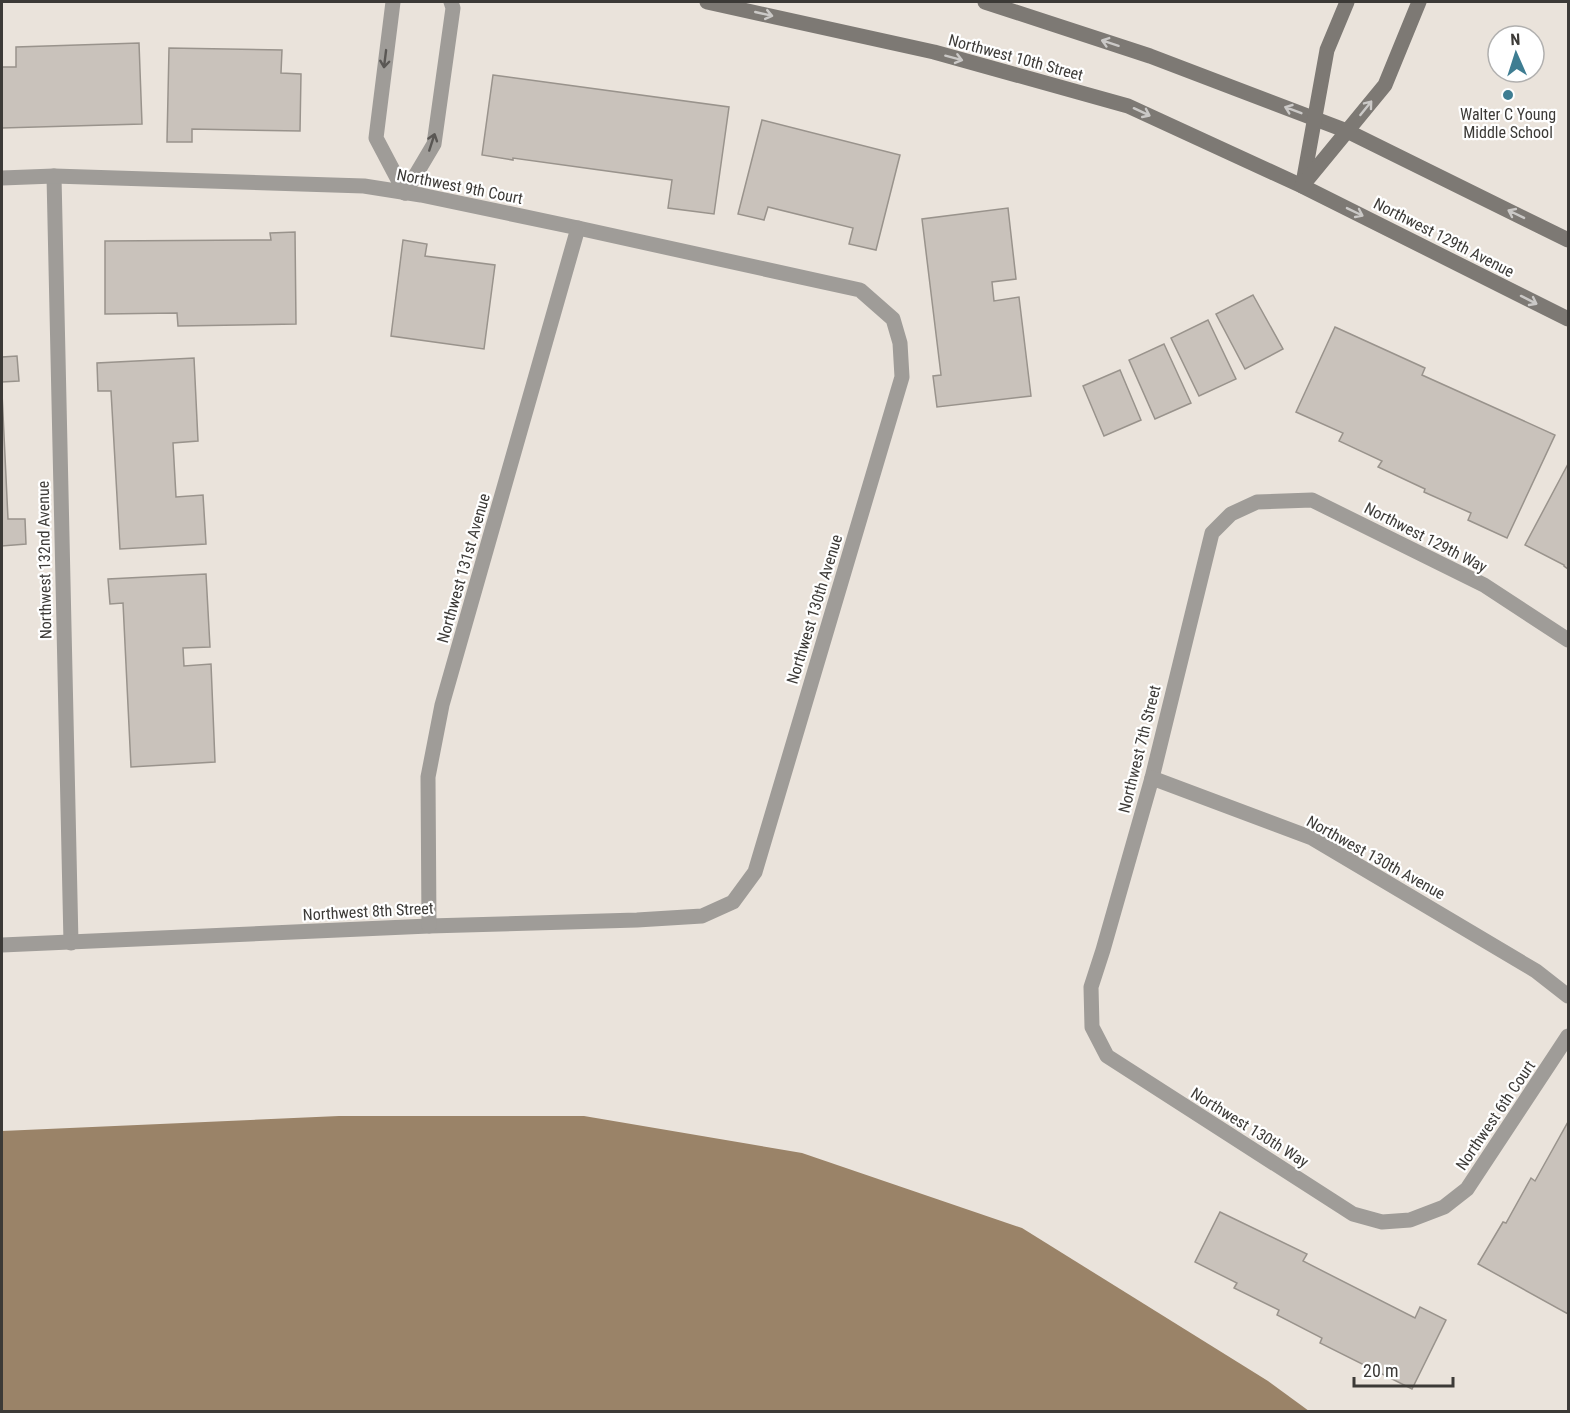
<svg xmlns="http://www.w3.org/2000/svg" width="1570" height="1413" viewBox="0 0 1570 1413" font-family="'Roboto Condensed',sans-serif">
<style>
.water{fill:#9a8368}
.building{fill:#c9c2bb;stroke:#99938c;stroke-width:1.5}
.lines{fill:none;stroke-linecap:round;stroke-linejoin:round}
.street{stroke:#9f9c98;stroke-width:15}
.secondary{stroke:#7d7974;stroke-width:15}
.oneway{stroke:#cbc9c7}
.oneway2{stroke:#5a5754}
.poi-dot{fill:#3e7d92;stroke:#fff;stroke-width:2}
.labels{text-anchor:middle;stroke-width:4.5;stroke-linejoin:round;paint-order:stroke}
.street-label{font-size:16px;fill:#3c3a37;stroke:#fff}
.poi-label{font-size:16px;fill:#3c3a37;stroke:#fff}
</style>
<rect width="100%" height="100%" fill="#eae3db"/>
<path class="water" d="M339,1116H584L802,1153L1022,1228L1268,1381L1309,1411H2V1131Z"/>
<g class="building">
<path d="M139,43L142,124L2,128V67H16V47Z"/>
<path d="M169,48L282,50L281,73L301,74L300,131L192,129V142H167Z"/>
<path d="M493,75L729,107L714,214L668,208L672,180L513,158V160L482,155Z"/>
<path d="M762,120L900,155L876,250L849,244L853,228L768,207L764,220L738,214Z"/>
<path d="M1008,208L1016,279L992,282L994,301L1019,297L1031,396L937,407L933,376L941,375L922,219Z"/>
<path d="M295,232L296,324L178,326L177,313L105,314V241L271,240L270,233Z"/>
<path d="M403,240L427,244L425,256L495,265L484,349L391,336Z"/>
<path d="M1253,295L1283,349L1245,369L1216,314Z"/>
<path d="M1208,320L1236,379L1199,396L1171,338Z"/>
<path d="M1335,327L1425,368L1422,375L1555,435L1507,538L1468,520L1471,513L1424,492L1425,489L1378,467L1382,461L1339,441L1343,433L1296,412Z"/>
<path d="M1164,344L1191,403L1155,419L1129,360Z"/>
<path d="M17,356L19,381L2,382V357Z"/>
<path d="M194,358L198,441L173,443L176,497L203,495L206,544L120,549L111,391H98L97,363Z"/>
<path d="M1120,370L1141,420L1104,436L1083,386Z"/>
<path d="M2,393L8,519H25L26,544L2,546Z"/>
<path d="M1568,464V569L1564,566V565L1525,545Z"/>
<path d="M206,574L210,647L183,648L184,666L211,664L215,762L131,767L123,603L110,604L108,579Z"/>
<path d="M1568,1122V1314L1478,1264L1503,1222L1506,1223L1531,1178L1535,1181Z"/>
<path d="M1220,1212L1307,1254L1303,1261L1415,1318L1420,1307L1446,1320L1412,1389L1320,1343L1322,1338L1277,1315L1279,1310L1234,1288L1237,1283L1195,1262Z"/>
</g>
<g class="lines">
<g class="street">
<path d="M393,2L376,138L405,193"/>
<path d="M54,176L71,943"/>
<path d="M2,178L54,176L364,186L421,195L578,228L860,290L893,319L900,343L902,377L755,872L733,902L702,916L637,920L429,926L2,945"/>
<path d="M405,193L434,144L453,8L451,2"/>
<path d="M1568,640L1484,585L1312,500L1257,502L1231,514L1212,533L1152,778L1103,950L1091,987L1092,1027L1107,1056L1353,1214L1382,1222L1410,1220L1444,1207L1467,1189L1568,1036"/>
<path d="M1152,778L1312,838L1536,971L1568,996"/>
<path d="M429,926L428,777L442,705L578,228"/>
</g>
<g class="secondary">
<path d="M707,2L934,52L1128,106L1302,186L1568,319"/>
<path d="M985,2L1150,56L1347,131L1568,240"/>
<path d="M1303,183L1327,50L1347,2"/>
<path d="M1302,186L1385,85L1419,2"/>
</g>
</g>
<defs><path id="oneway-shaft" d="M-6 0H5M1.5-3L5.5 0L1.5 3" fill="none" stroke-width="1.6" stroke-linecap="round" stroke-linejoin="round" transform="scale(1.5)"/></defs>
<g class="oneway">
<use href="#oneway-shaft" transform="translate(764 14) rotate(13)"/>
<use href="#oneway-shaft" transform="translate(1110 43) rotate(-162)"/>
<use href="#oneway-shaft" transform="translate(954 58) rotate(15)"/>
<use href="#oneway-shaft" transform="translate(1366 108) rotate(-51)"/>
<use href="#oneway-shaft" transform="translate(1293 110) rotate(-159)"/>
<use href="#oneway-shaft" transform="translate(1142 112) rotate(25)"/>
<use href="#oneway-shaft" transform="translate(1355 212) rotate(26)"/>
<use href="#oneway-shaft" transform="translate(1516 214) rotate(-154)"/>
<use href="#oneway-shaft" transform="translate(1529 300) rotate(27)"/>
</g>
<g class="oneway2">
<use href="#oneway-shaft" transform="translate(385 59) rotate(97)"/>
<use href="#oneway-shaft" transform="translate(432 142) rotate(-72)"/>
</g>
<circle class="poi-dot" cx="1508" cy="95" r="6"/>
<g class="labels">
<g class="street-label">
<text transform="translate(1016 57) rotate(15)" y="6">Northwest 10th Street</text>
<text transform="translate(460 186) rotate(11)" y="6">Northwest 9th Court</text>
<text transform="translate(1444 237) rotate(27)" y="6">Northwest 129th Avenue</text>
<text transform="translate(1426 537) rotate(27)" y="6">Northwest 129th Way</text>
<text transform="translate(44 560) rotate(-91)" y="6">Northwest 132nd Avenue</text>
<text transform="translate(463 568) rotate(-74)" y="6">Northwest 131st Avenue</text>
<text transform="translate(814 609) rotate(-73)" y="6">Northwest 130th Avenue</text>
<text transform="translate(1139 749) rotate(-76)" y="6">Northwest 7th Street</text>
<text transform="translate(1376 857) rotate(29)" y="6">Northwest 130th Avenue</text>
<text transform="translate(368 911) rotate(-3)" y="6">Northwest 8th Street</text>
<text transform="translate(1495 1115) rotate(-56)" y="6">Northwest 6th Court</text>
<text transform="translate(1250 1127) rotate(32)" y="6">Northwest 130th Way</text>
</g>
<g class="poi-label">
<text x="1508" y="120">Walter C Young<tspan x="1508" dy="18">Middle School</tspan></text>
</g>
</g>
<rect width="1570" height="1413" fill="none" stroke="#3c3a37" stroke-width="6"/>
<g transform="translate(1516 54) rotate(357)"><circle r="28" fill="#ffffff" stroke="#b1b0af" stroke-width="1.5"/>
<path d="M0-4.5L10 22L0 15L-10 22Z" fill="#3e7d92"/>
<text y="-9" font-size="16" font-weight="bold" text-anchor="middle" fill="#3c3a37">N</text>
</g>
<path d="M1354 1377v9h99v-9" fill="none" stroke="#3c3a37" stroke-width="3"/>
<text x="1363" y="1377" font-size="18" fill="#3c3a37" stroke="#ffffff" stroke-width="4.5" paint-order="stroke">20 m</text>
</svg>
